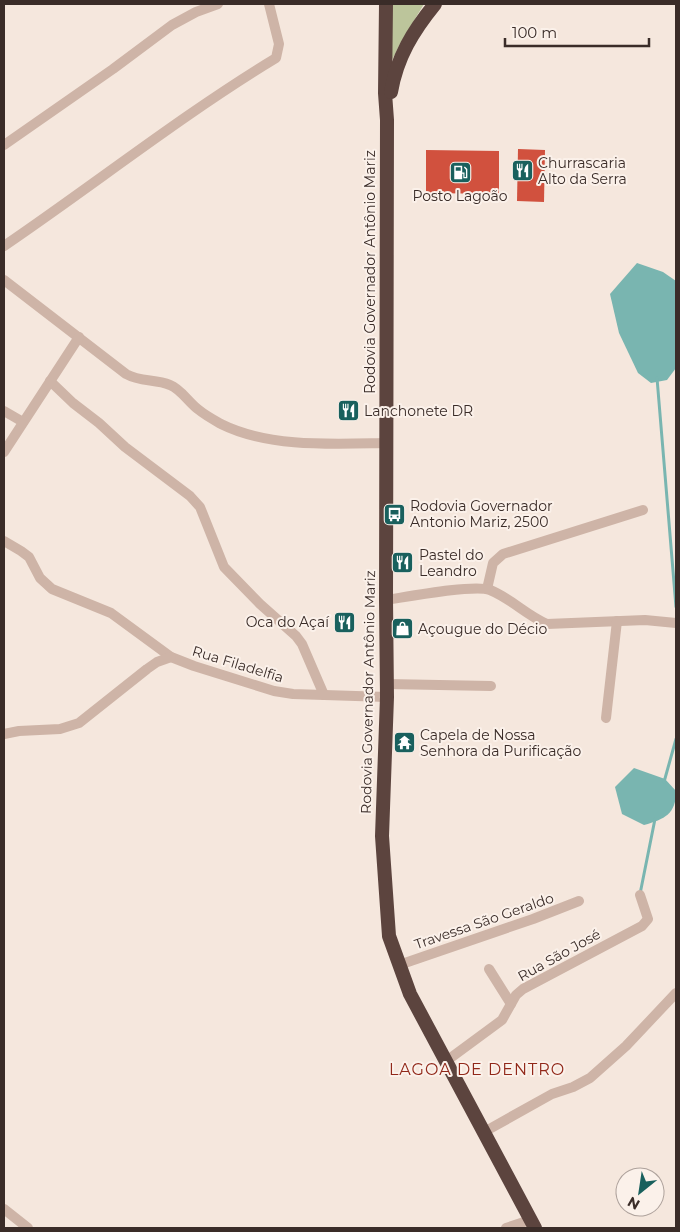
<svg xmlns="http://www.w3.org/2000/svg" width="680" height="1232" viewBox="0 0 680 1232" font-family="Montserrat,sans-serif">
<style>
.green{fill:#bcc59b}
.water{fill:#79b5b0}
.lines{fill:none;stroke-linecap:round;stroke-linejoin:round}
.stream{stroke:#79b5b0;stroke-width:3}
.building{fill:#d1513e}
.minor{stroke:#ceb4a7;stroke-width:10}
.highway{stroke:#5c443e;stroke-width:14}
.labels{text-anchor:middle;stroke-width:4;stroke-linejoin:round;paint-order:stroke}
.poi-label{font-size:14px;fill:#3a2c28;stroke:#fbf1ea;text-anchor:start}
.street-label{font-size:14px;fill:#3a2c28;stroke:#fbf1ea}
.quarter-label{font-size:16px;letter-spacing:1px;fill:#912819;stroke:#fbf1ea}
</style>
<rect width="100%" height="100%" fill="#f5e7dd"/>
<path class="green" d="M391,4H424L401,42L390,64Z"/>
<g class="water">
<path d="M637,263L663,272L676,281V368L667,380L651,383L638,373L619,333L610,294Z"/>
<path d="M634,768L665,779L676,791C676,814 665,819 644,825L622,814L615,787Z"/>
</g>
<g class="lines">
<g class="stream">
<path d="M657,378L676,607"/>
<path d="M664,782L676,739"/>
<path d="M640,894L655,819"/>
</g>
</g>
<g class="building">
<path d="M518,149L545,150L544,202L517,201Z"/>
<path d="M426,150L499,151V194L426,193Z"/>
</g>
<g class="lines">
<g class="minor">
<path d="M4,145L113,69L172,25L196,12L218,4"/>
<path d="M4,246C95,184 182,115 276,58L279,44L269,4"/>
<path d="M4,280L126,374C140,382 155,379 170,385C181,389 189,403 199,410C205,415 214,420 221,424C269,448 334,444 386,443"/>
<path d="M50,381L73,403L99,423L125,447L190,496L200,507L224,567L260,604L296,636L302,644L324,695"/>
<path d="M4,411L23,422"/>
<path d="M4,452L79,337"/>
<path d="M4,541L21,551L29,557L40,578L52,589L111,613L171,657L194,666L274,691L293,694L387,697"/>
<path d="M487,589L493,563L503,554L643,510"/>
<path d="M386,600C406,597 474,584 490,590C512,599 526,615 547,624L645,620L676,623"/>
<path d="M387,684L491,686"/>
<path d="M606,718L617,621"/>
<path d="M4,734L19,731L60,729L79,723L147,669L157,662L171,657"/>
<path d="M399,965L533,919L579,901"/>
<path d="M489,969L511,1004"/>
<path d="M445,1062L502,1020L516,995L523,989L642,926L648,919L640,895"/>
<path d="M484,1132L552,1094L573,1087L590,1078L626,1046L676,993"/>
<path d="M4,1209L28,1228"/>
<path d="M506,1228L530,1220"/>
</g>
<g class="highway">
<path d="M386,4L385,93L387,120L386,600L387,697L382,836L389,936L410,994L535,1228"/>
<path d="M391,92C397,57 413,31 435,4"/>
</g>
</g>
<defs>
<symbol id="restaurant-square" viewBox="-11 -11 22 22"><rect x="-9" y="-9" width="18" height="18" rx="4" fill="#19605d" stroke="#fbf1ea"/><path d="M-5-6h1v4h1v-4h1v4h1v-4h1v5L-1.5 .5V6h-2V.5L-5-1ZM5-6V6H3V1.5H1.5Q1.5-4 5-6Z" fill="#fff"/></symbol>
<symbol id="fuel-square" viewBox="-11 -11 22 22"><rect x="-9" y="-9" width="18" height="18" rx="4" fill="#19605d" stroke="#fbf1ea"/><path d="M-5.5-6h7V0h2V4h1.3V-2.5L3-4.5l.8-.8L6-3V5H2.5V1h-1V6h-7ZM-4.2-4.7v3.2H.2V-4.7Z" fill="#fff"/></symbol>
<symbol id="bus-square" viewBox="-11 -11 22 22"><rect x="-9" y="-9" width="18" height="18" rx="4" fill="#19605d" stroke="#fbf1ea"/><path d="M-5-6H5V4H4V6H2V4H-2V6H-4V4H-5ZM-3.5-4V0h7V-4ZM-3.5 1.2v1.5H-2V1.2ZM2 1.2v1.5H3.5V1.2Z" fill="#fff"/></symbol>
<symbol id="shop-square" viewBox="-11 -11 22 22"><rect x="-9" y="-9" width="18" height="18" rx="4" fill="#19605d" stroke="#fbf1ea"/><path d="M-5-2.5h2.3a2.7 3.5 0 0 1 5.4 0H5L5.5 6h-11ZM-1.5-2.5h3a1.5 2.3 0 0 0-3 0Z" fill="#fff"/></symbol>
<symbol id="temple-square" viewBox="-11 -11 22 22"><rect x="-9" y="-9" width="18" height="18" rx="4" fill="#19605d" stroke="#fbf1ea"/><path d="M0-6L5-2H3V0L6.5 2.5H4V6H1.5V3h-3V6H-4V2.5H-6.5L-3 0V-2H-5Z" fill="#fff"/></symbol>
</defs>
<g fill-rule="evenodd">
<use href="#restaurant-square" x="510" y="158" width="25" height="25"/>
<use href="#fuel-square" x="448" y="160" width="25" height="25"/>
<use href="#restaurant-square" x="336" y="398" width="25" height="25"/>
<use href="#bus-square" x="382" y="502" width="25" height="25"/>
<use href="#restaurant-square" x="390" y="550" width="25" height="25"/>
<use href="#restaurant-square" x="332" y="610" width="25" height="25"/>
<use href="#shop-square" x="390" y="616" width="25" height="25"/>
<use href="#temple-square" x="392" y="730" width="25" height="25"/>
</g>
<g class="labels">
<g class="poi-label">
<text x="538" y="168">Churrascaria<tspan x="538" dy="16">Alto da Serra</tspan></text>
<text x="460" y="201" text-anchor="middle">Posto Lagoão</text>
<text x="364" y="416">Lanchonete DR</text>
<text x="410" y="511">Rodovia Governador<tspan x="410" dy="16">Antonio Mariz, 2500</tspan></text>
<text x="419" y="560">Pastel do<tspan x="419" dy="16">Leandro</tspan></text>
<text x="329" y="627" text-anchor="end">Oca do Açaí</text>
<text x="418" y="634">Açougue do Décio</text>
<text x="420" y="740">Capela de Nossa<tspan x="420" dy="16">Senhora da Purificação</tspan></text>
</g>
<g class="street-label">
<text transform="translate(370 272) rotate(-90)" y="5">Rodovia Governador Antônio Mariz</text>
<text transform="translate(238 664) rotate(17)" y="5">Rua Filadelfia</text>
<text transform="translate(368 692) rotate(-89)" y="5">Rodovia Governador Antônio Mariz</text>
<text transform="translate(484 921) rotate(-19)" y="5">Travessa São Geraldo</text>
<text transform="translate(559 955) rotate(-29)" y="5">Rua São José</text>
</g>
<g class="quarter-label">
<text x="477" y="1075">LAGOA DE DENTRO</text>
</g>
</g>
<rect width="680" height="1232" fill="none" stroke="#3a2c28" stroke-width="10"/>
<g transform="translate(640 1192) rotate(210)"><circle r="24" fill="#fbf1ea" stroke="#aea29c"/>
<path d="M0-4L9 19L0 12L-9 19Z" fill="#19605d"/>
<text y="-8" font-size="14" font-weight="bold" text-anchor="middle" fill="#3a2c28">N</text>
</g>
<path d="M505 38v8h144v-8" fill="none" stroke="#3a2c28" stroke-width="2.5"/>
<text x="512" y="38" font-size="15" fill="#3a2c28" stroke="#fbf1ea" stroke-width="4" paint-order="stroke">100 m</text>
</svg>
